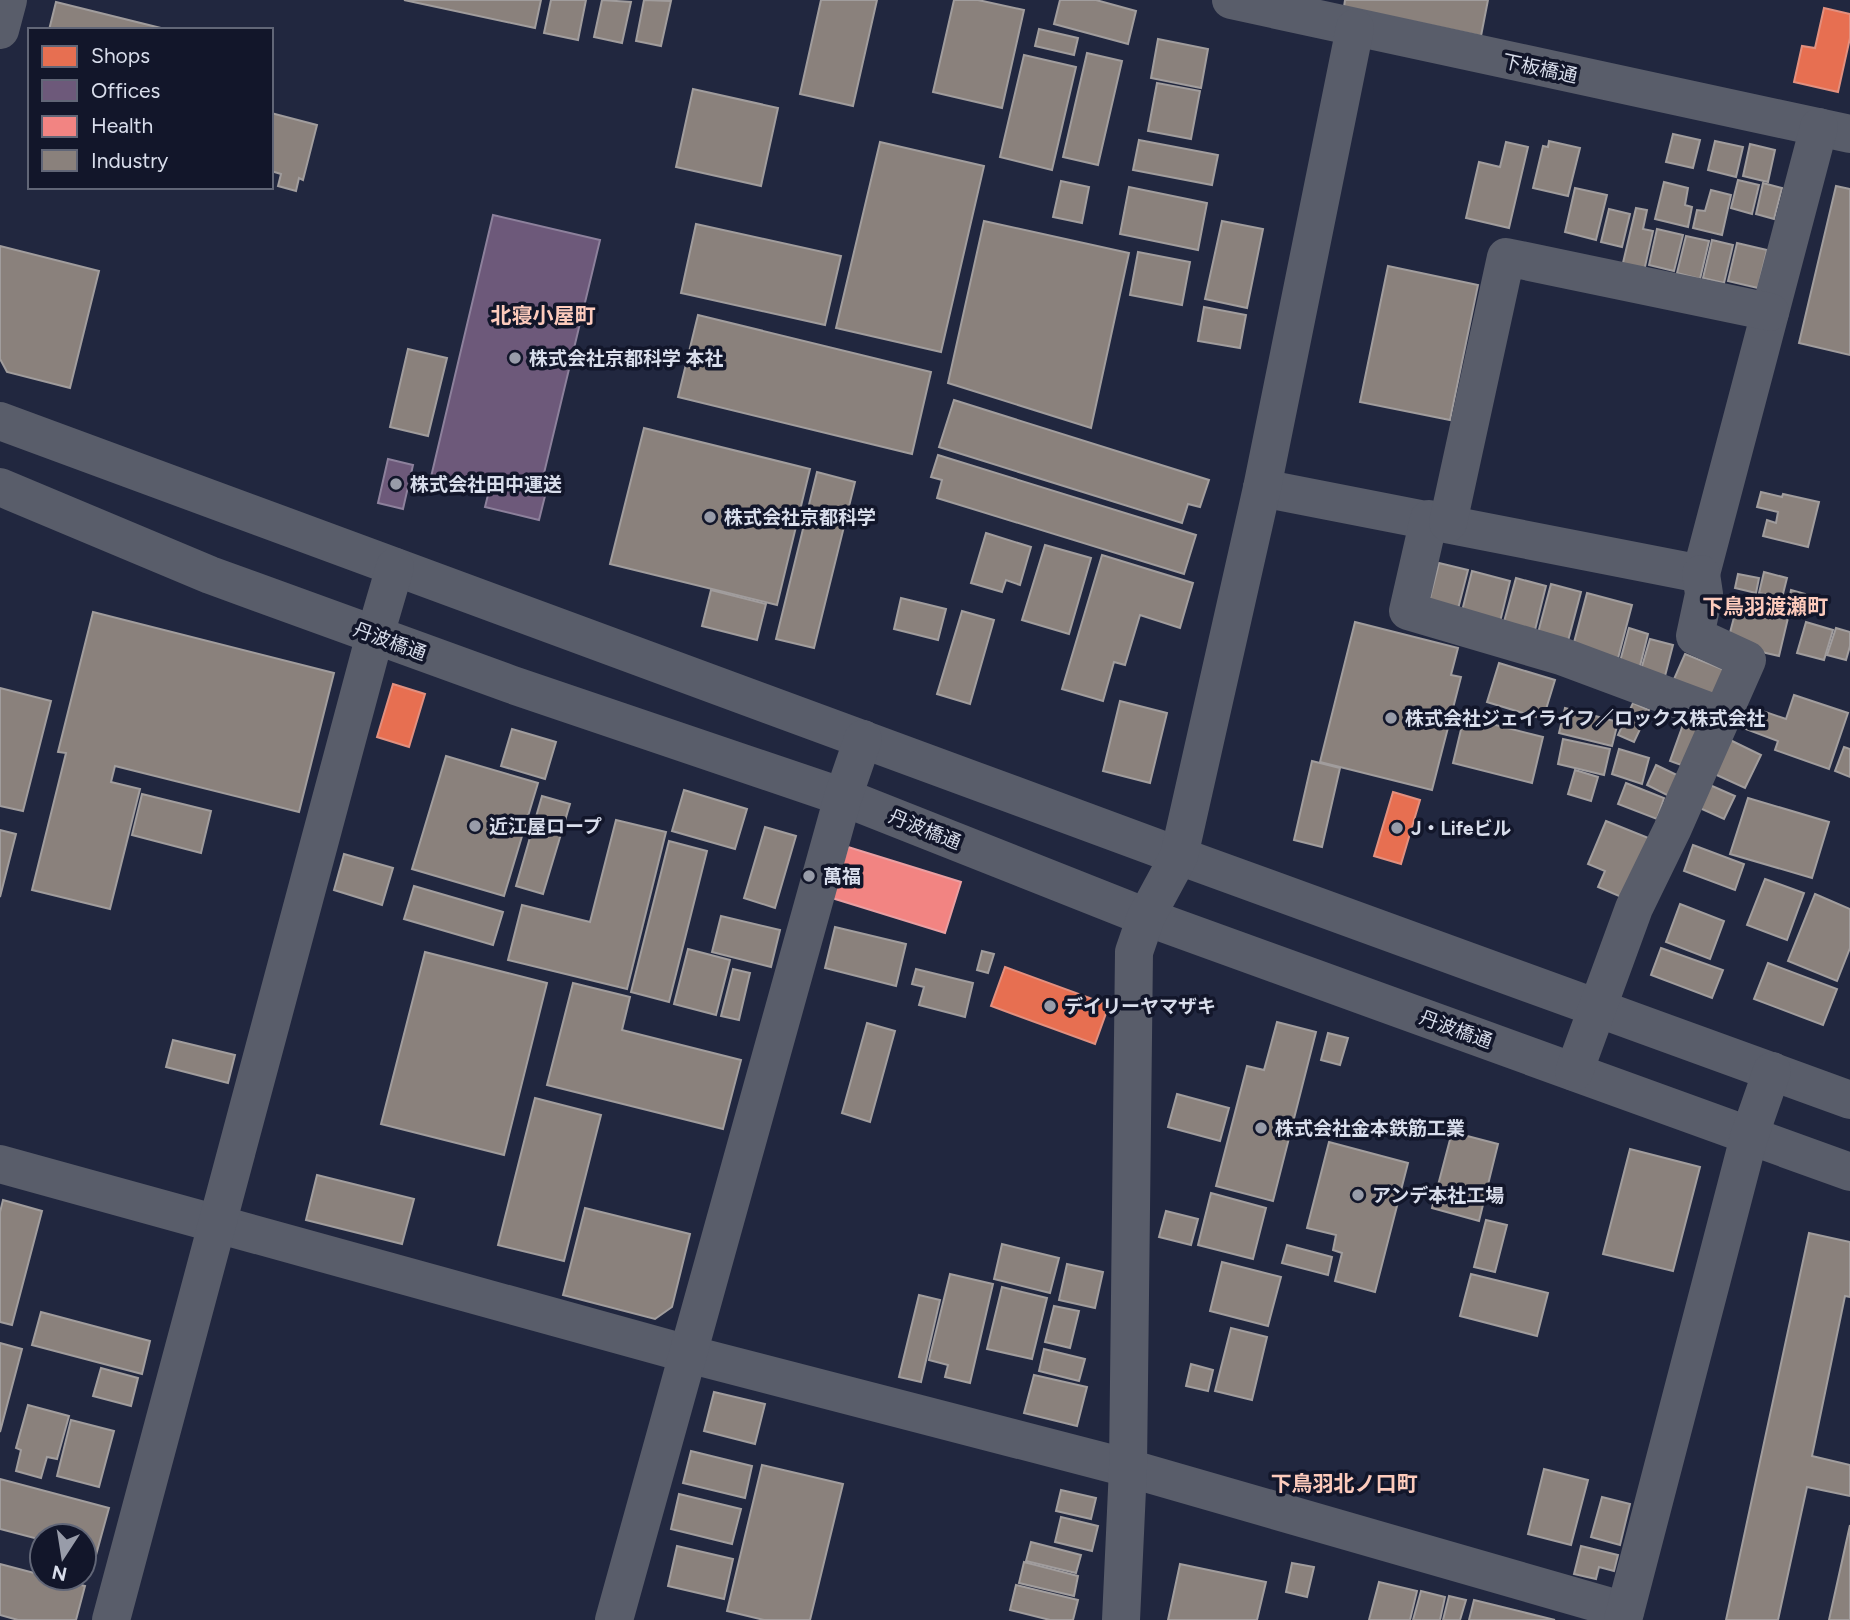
<svg xmlns="http://www.w3.org/2000/svg" width="1850" height="1620" viewBox="0 0 1850 1620" font-family="Figtree,'Noto Sans JP',sans-serif">
<style>
.built{fill:#21273f;fill-rule:evenodd}
.shops{fill:#e76f51;stroke:#e2907f;stroke-width:2}
.offices{fill:#6d597a;stroke:#8d819c;stroke-width:2}
.health{fill:#f28482;stroke:#ea9fa2;stroke-width:2}
.industry{fill:#8a817c;stroke:#a19d9d;stroke-width:2}
.lines{fill:none;stroke-linecap:round;stroke-linejoin:round}
.minor{stroke:#595d6a;stroke-width:38}
.poi-dot{fill:#989ca9;stroke:#12162a;stroke-width:2.5}
.labels{text-anchor:middle;stroke-width:7;stroke-linejoin:round;paint-order:stroke}
.street-label{font-size:19px;fill:#d8ddeb;stroke:#12162a}
.poi-label{font-size:19px;font-weight:bold;fill:#d8ddeb;stroke:#12162a;text-anchor:start}
.neighbourhood-label{font-size:21px;font-weight:bold;fill:#fdcbbc;stroke:#12162a}
</style>
<rect width="100%" height="100%" fill="#21242e"/>
<path class="built" d="M0,0H1850V1620H0ZM30,30H271V187H30ZM42,1536H84V1578H42Z"/>
<g class="shops">
<path d="M1824,8L1850,14V38L1838,92L1794,82L1802,46L1815,48Z"/>
<path d="M393,684L425,694L409,747L377,737Z"/>
<path d="M1393,792L1420,800L1401,864L1374,856Z"/>
<path d="M1005,967L1109,1005L1095,1044L991,1006Z"/>
</g>
<g class="offices">
<path d="M493,215L600,240L539,494L545,496L539,520L485,507L489,491L431,477Z"/>
<path d="M388,459L413,465L403,509L378,503Z"/>
</g>
<path class="health" d="M848,847L961,882L945,933L832,898Z"/>
<g class="industry">
<path d="M404,0H541L535,28Z"/>
<path d="M551,0H586L578,40L544,33Z"/>
<path d="M602,0L631,2L622,43L594,37Z"/>
<path d="M644,0L671,1L661,46L636,41Z"/>
<path d="M821,0H877L853,106L800,94Z"/>
<path d="M954,0H978L1024,10L1002,108L933,92Z"/>
<path d="M1060,0H1096L1136,11L1128,44L1054,24Z"/>
<path d="M1345,0H1488L1481,36L1344,7Z"/>
<path d="M56,2L169,30H49Z"/>
<path d="M1039,29L1078,38L1074,55L1035,46Z"/>
<path d="M1158,39L1208,49L1201,88L1151,78Z"/>
<path d="M1087,53L1122,61L1098,165L1063,157Z"/>
<path d="M1024,55L1076,67L1052,170L1000,157Z"/>
<path d="M1157,83L1200,91L1191,139L1148,131Z"/>
<path d="M693,89L778,108L761,186L676,167Z"/>
<path d="M271,113L317,125L303,180L299,178L296,191L278,186L281,174L271,171Z"/>
<path d="M1673,134L1700,140L1693,168L1666,162Z"/>
<path d="M1139,140L1218,155L1212,185L1133,170Z"/>
<path d="M1549,141L1580,148L1568,196L1533,188L1543,146L1548,147Z"/>
<path d="M1715,141L1743,147L1736,177L1708,170Z"/>
<path d="M880,142L984,166L941,352L836,328Z"/>
<path d="M1506,142L1528,147L1509,228L1466,218L1479,162L1500,167Z"/>
<path d="M1750,144L1775,150L1768,182L1743,176Z"/>
<path d="M1738,180L1759,185L1752,214L1731,208Z"/>
<path d="M1061,181L1089,187L1082,223L1053,217Z"/>
<path d="M1664,182L1688,188L1685,205L1692,207L1688,227L1655,219Z"/>
<path d="M1763,183L1782,188L1774,219L1756,214Z"/>
<path d="M1836,186L1850,189V355L1799,343Z"/>
<path d="M1129,187L1207,203L1198,250L1120,234Z"/>
<path d="M1575,188L1607,195L1596,240L1565,232Z"/>
<path d="M1711,190L1731,195L1722,235L1693,228L1697,210L1705,211Z"/>
<path d="M1636,208L1647,210L1643,229L1653,231L1644,271L1622,267Z"/>
<path d="M1609,209L1630,214L1622,247L1601,242Z"/>
<path d="M984,221L1129,253L1091,428L948,383Z"/>
<path d="M1222,221L1263,229L1247,308L1205,299Z"/>
<path d="M696,224L841,256L825,325L681,293Z"/>
<path d="M1657,229L1683,235L1674,271L1649,265Z"/>
<path d="M1686,236L1709,241L1700,279L1677,273Z"/>
<path d="M1712,240L1733,245L1724,283L1703,278Z"/>
<path d="M1737,243L1767,250L1758,288L1728,281Z"/>
<path d="M0,246L99,271L70,388L7,372L0,359Z"/>
<path d="M1138,252L1190,262L1182,305L1130,295Z"/>
<path d="M1388,266L1478,285L1450,420L1360,402Z"/>
<path d="M1204,307L1246,315L1240,348L1198,341Z"/>
<path d="M698,315L931,372L912,454L678,397Z"/>
<path d="M408,349L447,358L428,436L390,427Z"/>
<path d="M954,400L1209,480L1200,507L1188,504L1182,523L939,447Z"/>
<path d="M644,428L810,469L777,605L610,564Z"/>
<path d="M938,455L1196,535L1184,574L937,498L942,480L931,477Z"/>
<path d="M817,472L855,482L814,648L776,639Z"/>
<path d="M1761,492L1782,497L1783,494L1819,502L1808,547L1763,536L1767,520L1776,523L1778,512L1757,507Z"/>
<path d="M986,533L1031,547L1020,585L1006,580L1002,592L971,583Z"/>
<path d="M1045,545L1091,558L1069,634L1022,620Z"/>
<path d="M1102,555L1193,583L1180,628L1140,615L1125,665L1114,662L1103,701L1062,689Z"/>
<path d="M1439,563L1468,570L1458,609L1429,602Z"/>
<path d="M1472,571L1510,581L1500,622L1462,611Z"/>
<path d="M1764,572L1787,578L1782,598L1759,593Z"/>
<path d="M1738,574L1759,578L1756,593L1735,588Z"/>
<path d="M1516,578L1546,586L1533,638L1502,629Z"/>
<path d="M1551,584L1581,592L1568,641L1538,633Z"/>
<path d="M711,590L766,604L757,640L702,626Z"/>
<path d="M1791,590L1805,594L1803,603L1789,600Z"/>
<path d="M1587,593L1632,605L1617,662L1572,650Z"/>
<path d="M901,598L946,609L938,640L894,629Z"/>
<path d="M1737,606L1788,618L1779,656L1727,644Z"/>
<path d="M962,611L994,620L970,704L937,694Z"/>
<path d="M93,612L334,673L299,812L115,766L111,782L140,789L110,909L32,890L66,753L58,752Z"/>
<path d="M1355,622L1458,648L1451,675L1461,677L1432,790L1320,762Z"/>
<path d="M1806,622L1833,630L1824,660L1797,653Z"/>
<path d="M1629,628L1648,634L1638,674L1618,669Z"/>
<path d="M1836,628L1850,632V646L1846,660L1827,655Z"/>
<path d="M1650,639L1673,645L1664,680L1640,673Z"/>
<path d="M1685,654L1727,671L1713,704L1671,686Z"/>
<path d="M1499,663L1555,680L1543,719L1487,702Z"/>
<path d="M0,688L51,701L23,811L0,806Z"/>
<path d="M1794,695L1848,713L1829,769L1775,750L1778,741L1743,728L1751,707L1786,719Z"/>
<path d="M1120,701L1167,713L1150,783L1103,771Z"/>
<path d="M1633,703L1649,710L1634,742L1618,735Z"/>
<path d="M1565,708L1618,722L1612,746L1559,733Z"/>
<path d="M1464,717L1543,737L1532,783L1453,763Z"/>
<path d="M1684,722L1704,728L1690,768L1670,761Z"/>
<path d="M512,729L556,742L545,779L501,766Z"/>
<path d="M1726,738L1761,755L1745,788L1710,772Z"/>
<path d="M1563,739L1610,749L1604,775L1558,764Z"/>
<path d="M1844,747L1850,749V777L1835,771Z"/>
<path d="M1619,749L1649,758L1642,784L1612,774Z"/>
<path d="M446,756L538,783L504,896L412,869Z"/>
<path d="M1312,761L1340,768L1322,847L1294,840Z"/>
<path d="M1656,765L1679,776L1669,796L1647,785Z"/>
<path d="M1575,770L1598,777L1591,801L1568,794Z"/>
<path d="M1703,782L1735,796L1724,819L1693,805Z"/>
<path d="M1626,783L1664,798L1657,819L1618,804Z"/>
<path d="M684,790L747,809L735,849L672,831Z"/>
<path d="M142,794L211,811L201,853L132,835Z"/>
<path d="M542,796L570,804L543,894L516,886Z"/>
<path d="M1748,798L1829,822L1812,878L1730,854Z"/>
<path d="M616,820L666,832L627,989L508,960L522,905L590,922Z"/>
<path d="M1606,821L1651,839L1626,899L1598,887L1605,871L1588,864Z"/>
<path d="M765,827L796,836L775,908L744,898Z"/>
<path d="M0,830L16,834L0,897Z"/>
<path d="M669,841L707,851L669,1002L631,992Z"/>
<path d="M1693,845L1744,864L1735,890L1684,871Z"/>
<path d="M344,854L393,868L382,905L334,890Z"/>
<path d="M1765,879L1804,893L1787,940L1747,925Z"/>
<path d="M414,886L503,912L493,945L404,919Z"/>
<path d="M1815,894L1850,909V948L1837,981L1788,961Z"/>
<path d="M1680,904L1724,921L1710,959L1666,942Z"/>
<path d="M721,916L780,930L771,967L712,952Z"/>
<path d="M835,927L906,944L896,986L825,968Z"/>
<path d="M1661,948L1723,970L1712,998L1651,975Z"/>
<path d="M688,949L730,960L716,1015L674,1004Z"/>
<path d="M982,951L994,954L988,973L977,970Z"/>
<path d="M425,952L547,983L504,1155L381,1124Z"/>
<path d="M1768,963L1837,989L1823,1025L1754,999Z"/>
<path d="M733,969L750,973L739,1020L721,1016Z"/>
<path d="M916,969L973,983L965,1017L919,1005L924,987L912,984Z"/>
<path d="M573,983L630,997L622,1030L741,1060L723,1129L547,1085Z"/>
<path d="M1277,1022L1316,1032L1273,1201L1216,1186L1247,1066L1264,1070Z"/>
<path d="M867,1023L895,1031L870,1122L842,1113Z"/>
<path d="M1328,1033L1348,1038L1340,1065L1321,1060Z"/>
<path d="M173,1040L235,1055L228,1083L166,1067Z"/>
<path d="M1177,1094L1229,1108L1220,1141L1168,1127Z"/>
<path d="M535,1098L601,1115L564,1261L498,1245Z"/>
<path d="M1452,1132L1498,1144L1479,1221L1432,1208Z"/>
<path d="M1329,1142L1408,1163L1375,1292L1335,1281L1342,1253L1333,1250L1336,1235L1307,1228Z"/>
<path d="M1630,1149L1700,1167L1673,1271L1603,1254Z"/>
<path d="M317,1175L414,1199L402,1244L306,1220Z"/>
<path d="M1211,1193L1266,1208L1253,1259L1198,1245Z"/>
<path d="M3,1200L42,1211L12,1325L0,1322V1212Z"/>
<path d="M585,1208L690,1234L672,1307L655,1319L563,1295Z"/>
<path d="M1166,1211L1198,1219L1191,1245L1159,1237Z"/>
<path d="M1486,1220L1507,1225L1495,1272L1474,1267Z"/>
<path d="M1809,1233L1850,1242V1297L1845,1296L1812,1456L1850,1465V1496L1807,1487L1778,1620H1726Z"/>
<path d="M1002,1244L1059,1258L1050,1293L994,1279Z"/>
<path d="M1287,1245L1332,1257L1328,1275L1282,1263Z"/>
<path d="M1222,1262L1281,1277L1268,1326L1210,1311Z"/>
<path d="M1067,1264L1103,1272L1095,1308L1059,1300Z"/>
<path d="M950,1274L993,1284L970,1383L945,1377L948,1365L929,1360Z"/>
<path d="M1471,1274L1548,1293L1537,1336L1460,1316Z"/>
<path d="M1002,1287L1047,1298L1032,1359L987,1349Z"/>
<path d="M919,1295L940,1300L921,1382L899,1377Z"/>
<path d="M1054,1306L1079,1311L1070,1348L1045,1342Z"/>
<path d="M41,1312L150,1341L142,1374L32,1345Z"/>
<path d="M1231,1328L1267,1337L1252,1400L1215,1391Z"/>
<path d="M0,1343L22,1349L0,1432Z"/>
<path d="M1044,1349L1085,1359L1079,1381L1039,1371Z"/>
<path d="M1191,1364L1213,1370L1208,1391L1186,1386Z"/>
<path d="M101,1368L138,1378L131,1406L93,1396Z"/>
<path d="M1034,1375L1087,1387L1077,1426L1024,1413Z"/>
<path d="M714,1392L765,1404L755,1444L704,1431Z"/>
<path d="M28,1405L69,1416L57,1459L47,1457L41,1478L16,1471L21,1450L16,1448Z"/>
<path d="M71,1420L114,1431L99,1487L57,1476Z"/>
<path d="M691,1451L752,1466L745,1498L683,1483Z"/>
<path d="M762,1465L843,1484L810,1620H764L727,1611Z"/>
<path d="M1544,1469L1588,1480L1571,1545L1528,1534Z"/>
<path d="M0,1479L109,1508L96,1555L84,1552V1536H42V1540L0,1529Z"/>
<path d="M1061,1490L1096,1498L1091,1519L1056,1511Z"/>
<path d="M679,1494L741,1509L732,1544L671,1529Z"/>
<path d="M1602,1497L1630,1504L1620,1545L1591,1537Z"/>
<path d="M1061,1517L1098,1526L1092,1551L1055,1542Z"/>
<path d="M1850,1525V1620H1829Z"/>
<path d="M1031,1542L1081,1555L1076,1573L1026,1561Z"/>
<path d="M677,1546L733,1559L724,1599L668,1586Z"/>
<path d="M1581,1546L1618,1555L1614,1571L1599,1567L1596,1579L1574,1574Z"/>
<path d="M1024,1562L1078,1576L1074,1596L1019,1583Z"/>
<path d="M1292,1563L1314,1567L1307,1597L1286,1592Z"/>
<path d="M0,1564L42,1575V1578H54L85,1586L76,1620H18L0,1615Z"/>
<path d="M1180,1564L1266,1582L1257,1620H1168Z"/>
<path d="M1379,1582L1417,1591L1410,1620H1369Z"/>
<path d="M1016,1585L1078,1600L1073,1620H1050L1010,1610Z"/>
<path d="M1421,1591L1445,1597L1440,1620H1413Z"/>
<path d="M1449,1596L1466,1600L1460,1620H1443Z"/>
<path d="M1474,1600L1555,1620H1469Z"/>
</g>
<g class="lines">
<g class="minor">
<path d="M1231,0L1850,134"/>
<path d="M0,30L8,0"/>
<path d="M0,421L1179,856L1850,1100"/>
<path d="M0,487L210,575L510,684L843,797L1146,917L1850,1172"/>
<path d="M1262,488L1701,574L1819,127"/>
<path d="M1429,519L1408,611L1561,656L1722,716"/>
<path d="M1448,523L1506,257L1770,312"/>
<path d="M1574,1072L1634,908L1672,830L1747,660L1695,636L1704,594L1701,574"/>
<path d="M0,1164L688,1354L1128,1468L1625,1611"/>
<path d="M111,1620L375,635L395,567"/>
<path d="M614,1620L843,797L863,739"/>
<path d="M1121,1620L1128,1468L1134,952L1146,917L1179,856L1262,488L1355,28"/>
<path d="M1623,1620L1749,1137L1772,1071"/>
</g>
</g>
<g class="poi-dot">
<circle cx="515" cy="358" r="7"/>
<circle cx="396" cy="484" r="7"/>
<circle cx="710" cy="517" r="7"/>
<circle cx="1391" cy="718" r="7"/>
<circle cx="475" cy="826" r="7"/>
<circle cx="1397" cy="828" r="7"/>
<circle cx="809" cy="876" r="7"/>
<circle cx="1050" cy="1006" r="7"/>
<circle cx="1261" cy="1128" r="7"/>
<circle cx="1358" cy="1195" r="7"/>
</g>
<g class="labels">
<g class="street-label">
<text transform="translate(1540 68) rotate(12)" y="7">下板橋通</text>
<text transform="translate(390 641) rotate(20)" y="7">丹波橋通</text>
<text transform="translate(925 829) rotate(22)" y="7">丹波橋通</text>
<text transform="translate(1456 1029) rotate(20)" y="7">丹波橋通</text>
</g>
<g class="poi-label">
<text x="529" y="365">株式会社京都科学 本社</text>
<text x="410" y="491">株式会社田中運送</text>
<text x="724" y="524">株式会社京都科学</text>
<text x="1405" y="725">株式会社ジェイライフ／ロックス株式会社</text>
<text x="489" y="833">近江屋ロープ</text>
<text x="1411" y="835">J・Lifeビル</text>
<text x="823" y="883">萬福</text>
<text x="1064" y="1013">デイリーヤマザキ</text>
<text x="1275" y="1135">株式会社金本鉄筋工業</text>
<text x="1372" y="1202">アンデ本社工場</text>
</g>
<g class="neighbourhood-label">
<text x="543" y="323">北寝小屋町</text>
<text x="1765" y="614">下鳥羽渡瀬町</text>
<text x="1344" y="1491">下鳥羽北ノ口町</text>
</g>
</g>
<rect x="28" y="28" width="245" height="161" fill="#12162a" stroke="#616677" stroke-width="2"/>
<rect x="42" y="46" width="35" height="21" fill="#e76f51" stroke="#616677" stroke-width="2"/>
<text x="91" y="63" font-size="21" fill="#d8ddeb">Shops</text>
<rect x="42" y="80" width="35" height="21" fill="#6d597a" stroke="#616677" stroke-width="2"/>
<text x="91" y="98" font-size="21" fill="#d8ddeb">Offices</text>
<rect x="42" y="116" width="35" height="21" fill="#f28482" stroke="#616677" stroke-width="2"/>
<text x="91" y="133" font-size="21" fill="#d8ddeb">Health</text>
<rect x="42" y="150" width="35" height="21" fill="#8a817c" stroke="#616677" stroke-width="2"/>
<text x="91" y="168" font-size="21" fill="#d8ddeb">Industry</text>
<g transform="translate(63 1557) rotate(192)"><circle r="33" fill="#12162a" stroke="#616677" stroke-width="2"/>
<path d="M0-5L12 26L0 18L-12 26Z" fill="#989ca9"/>
<text y="-10" font-size="19" font-weight="bold" text-anchor="middle" fill="#d8ddeb">N</text>
</g>
</svg>
